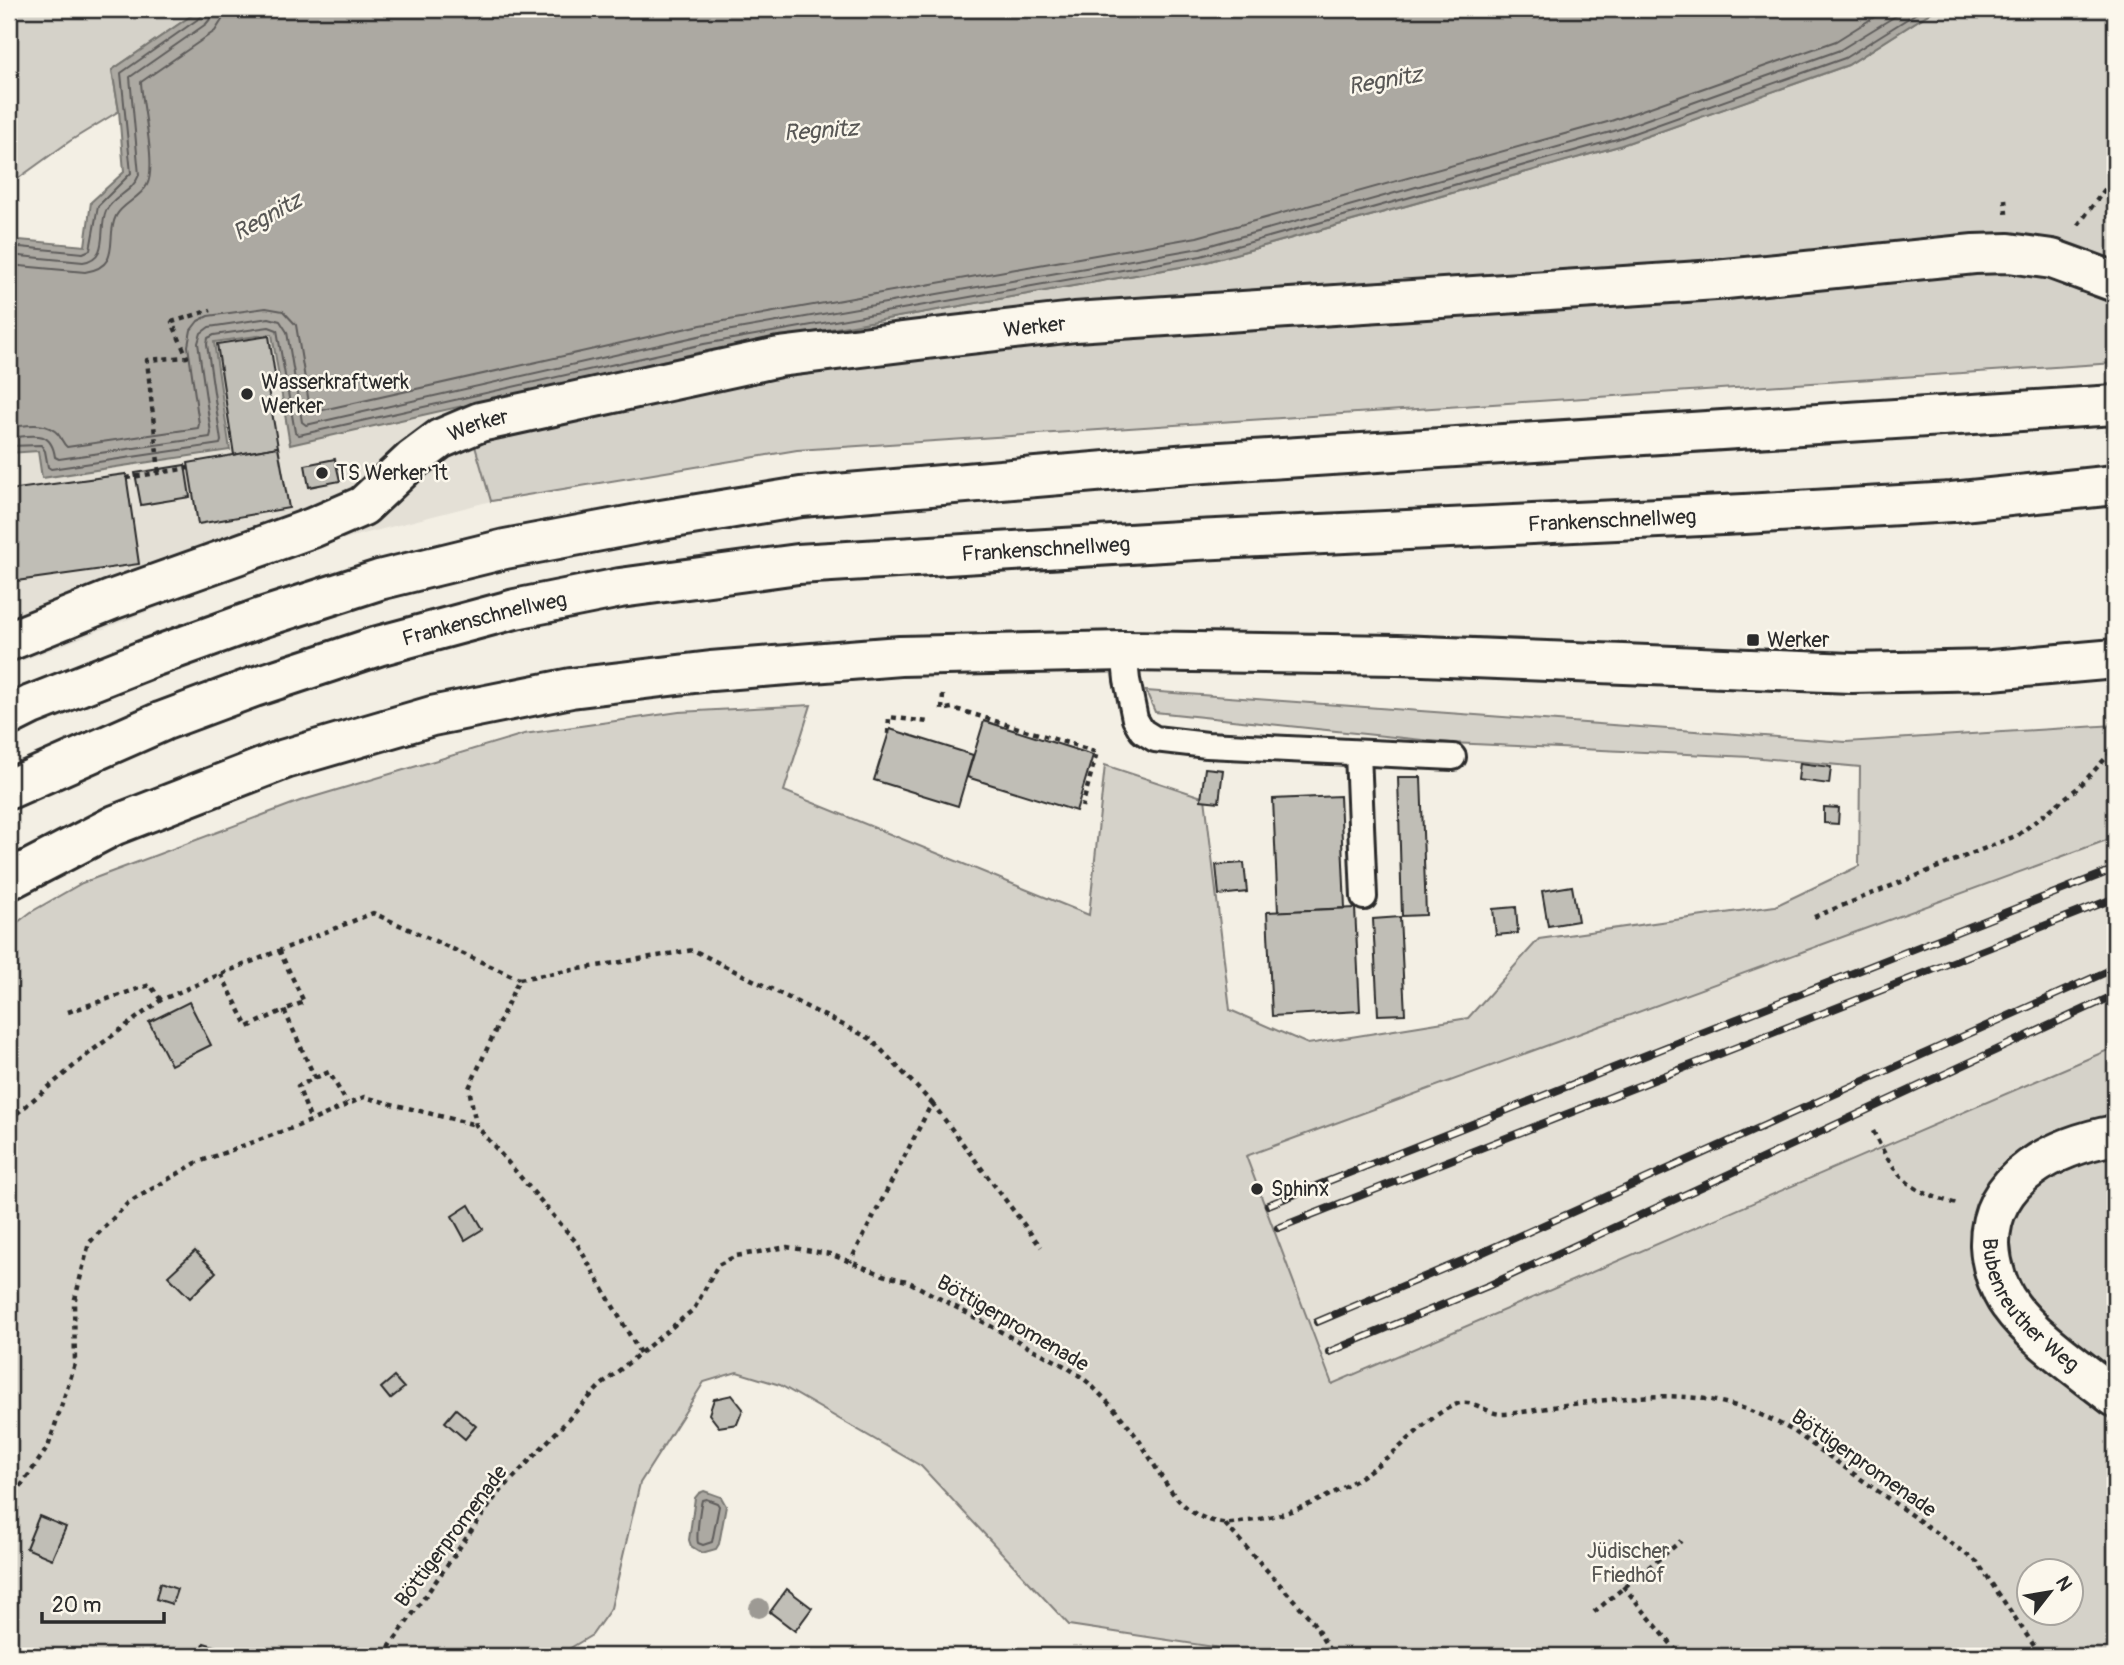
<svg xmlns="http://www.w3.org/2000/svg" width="2124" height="1665" viewBox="0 0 2124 1665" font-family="Pangolin,sans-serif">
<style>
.built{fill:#e4e0d6}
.green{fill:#d5d2c9;stroke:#807e7a;stroke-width:2;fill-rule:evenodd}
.water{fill:#aca9a2;stroke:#787772;stroke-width:2}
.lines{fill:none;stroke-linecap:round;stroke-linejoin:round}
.shore{stroke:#5f5d5b;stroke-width:2}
.building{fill:#c0beb6;stroke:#2b2b2b;stroke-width:2}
.service-casing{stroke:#2b2b2b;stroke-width:30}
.minor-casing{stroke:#2b2b2b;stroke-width:44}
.secondary-casing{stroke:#2b2b2b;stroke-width:44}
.motorway-casing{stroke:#2b2b2b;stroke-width:44}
.path{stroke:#2b2b2b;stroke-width:4.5;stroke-dasharray:5 5;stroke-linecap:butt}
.service{stroke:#fbf7ec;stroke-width:24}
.minor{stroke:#fbf7ec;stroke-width:38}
.secondary{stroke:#fbf7ec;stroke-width:38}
.motorway{stroke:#fbf7ec;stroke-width:38}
.rail-casing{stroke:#2b2b2b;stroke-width:8}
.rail{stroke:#fbf7ec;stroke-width:5;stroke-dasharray:16;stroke-linecap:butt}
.tree{fill:#9d9a94}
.poi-dot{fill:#2b2b2b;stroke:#fbf7ec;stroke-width:2.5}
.labels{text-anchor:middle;stroke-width:5;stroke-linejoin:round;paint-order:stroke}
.street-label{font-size:21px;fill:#2b2b2b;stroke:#fbf7ec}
.poi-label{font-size:21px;fill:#2b2b2b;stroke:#fbf7ec;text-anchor:start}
.park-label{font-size:21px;fill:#565552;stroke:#fbf7ec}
.water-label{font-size:23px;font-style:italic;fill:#585755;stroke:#fbf7ec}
</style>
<rect width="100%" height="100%" fill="#f3efe4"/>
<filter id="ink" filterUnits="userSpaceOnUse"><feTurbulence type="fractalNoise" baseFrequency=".0143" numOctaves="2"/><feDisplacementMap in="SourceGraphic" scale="14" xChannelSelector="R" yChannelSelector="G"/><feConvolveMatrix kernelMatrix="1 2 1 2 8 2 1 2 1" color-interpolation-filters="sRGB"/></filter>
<g filter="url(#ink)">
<g class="built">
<path d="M272,334L290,444L463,405L491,501L313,547L9,666V453L39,451L42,478L230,449L214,342Z"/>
<path d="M2115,837V1047L1331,1384L1246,1156Z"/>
</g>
<g class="green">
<path d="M9,9H201L112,70L119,111L70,141L9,185Z"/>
<path d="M1936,9H2115V363L797,450L491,501L463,405L706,351L1203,263L1619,146L1848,65Z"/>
<path d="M1146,691L1846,742L2115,725V837L1246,1156L1332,1384L2115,1047V1656H1221V1648L1069,1625L921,1466L780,1385L737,1372L704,1382L640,1483L611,1608L592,1635L557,1656H9V929L31,912L82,883L300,801L524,734L679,712L811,705L784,791L1089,915L1105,765L1205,798L1230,1010L1308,1044L1468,1018L1539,939L1775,906L1859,866L1860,767L1751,757L1451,743L1155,712ZM2030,1570H2072V1612H2030Z"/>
</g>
<g class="water">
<path d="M201,9H1936L1848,65L1619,146L1203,263L706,351L290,445L272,334L214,342L230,450L42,478L38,451L9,453V239L85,246L91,202L124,172L119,111L112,70Z"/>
<path d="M704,1491L721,1497L726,1506L719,1544L716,1549L702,1553L691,1546L689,1540L695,1498L699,1493Z"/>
</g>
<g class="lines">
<g class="shore">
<path d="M9,246L83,253L90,250L98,206L131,173L121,73L201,17L204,9"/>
<path d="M9,255L83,262C110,258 98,229 106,211C112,197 133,192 139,175L130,77L206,24L211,18L213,9"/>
<path d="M9,265L85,272C123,266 105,237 116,216C122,204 140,198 147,185C157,166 142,105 141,82L215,31L222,20L223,9"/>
<path d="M9,427C25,426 45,420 58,434C62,439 63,444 67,447L198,428L199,424L188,346L191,330L198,321L208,316L266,308L283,311L296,325L310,409L314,412L701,325L1197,237L1611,121L1836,41L1887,9"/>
<path d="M9,438C31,436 51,428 55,457L59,459L210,437L211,433L198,343L201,333L209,327L269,318L280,321L287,332L302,422L306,425L703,335L1200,248L1614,131L1840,50L1907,9"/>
<path d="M9,446L41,445L45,451L48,467L51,469L220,444L221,441L207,344L208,338L214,335L269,327L277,330L295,432L299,435L704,344L1201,256L1617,139L1845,58L1923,9"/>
<path d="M706,1499L717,1503L719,1506L712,1542L703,1545L698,1543C696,1537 700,1507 702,1500Z"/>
</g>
</g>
<g class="building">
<path d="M269,336L277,388L268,389L278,447L234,455L217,344Z"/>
<path d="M278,447L289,508L198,524L188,463Z"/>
<path d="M335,459L340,481L309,487L305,465Z"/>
<path d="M185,465L190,497L141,505L135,473Z"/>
<path d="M126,474L139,564L9,582V490Z"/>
<path d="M984,721L1093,755L1076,811L967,777Z"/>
<path d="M890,729L973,755L958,806L874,780Z"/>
<path d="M1800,763L1831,767L1829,784L1798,780Z"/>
<path d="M1205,768L1223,770L1219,802L1201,800Z"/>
<path d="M1398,777H1421L1426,915L1402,916Z"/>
<path d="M1340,796L1345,908L1278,912L1273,799Z"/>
<path d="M1824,807L1839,808L1838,824L1824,823Z"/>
<path d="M1244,863L1247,892L1219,895L1216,865Z"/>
<path d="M1572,886L1578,921L1548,926L1542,891Z"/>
<path d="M1516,907L1518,933L1496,935L1493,909Z"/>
<path d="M1355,908L1360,1011L1272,1016L1267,912Z"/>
<path d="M1400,917L1405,1014L1378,1015L1373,919Z"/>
<path d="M189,1002L211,1045L171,1065L149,1022Z"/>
<path d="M469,1205L483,1229L465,1240L452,1216Z"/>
<path d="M195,1251L216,1272L190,1298L168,1276Z"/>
<path d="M394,1377L404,1388L390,1399L381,1388Z"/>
<path d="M732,1395L743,1409L737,1424L719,1427L709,1414L714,1399Z"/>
<path d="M456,1409L476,1426L465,1439L445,1422Z"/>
<path d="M39,1516L66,1527L52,1559L26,1548Z"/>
<path d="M160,1583L177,1589L172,1604L156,1599Z"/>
<path d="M787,1589L812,1608L795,1631L770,1612Z"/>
<path d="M204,1643L217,1647L215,1656H200Z"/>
</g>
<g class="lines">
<defs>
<g id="service">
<path d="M1124,651L1127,680L1135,719L1142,731L1155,739L1207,745L1453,757"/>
<path d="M1358,753L1364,897"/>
</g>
<g id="minor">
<path id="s1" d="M9,641L111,600L312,528L363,506L412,460L440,439L480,422L779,357L935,338L1075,322L1716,280L1974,254L2009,253L2052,259L2115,282"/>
<path id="s2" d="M2115,1135C2057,1146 1989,1176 1990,1245C1991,1265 1998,1289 2010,1305C2033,1338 2083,1371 2115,1397"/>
</g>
<path id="secondary" d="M9,880L115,825L285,759L432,716L571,688L711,671L900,656L1124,651L1398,655L1852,673L1992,670L2115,659"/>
<g id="motorway">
<path d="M9,716L31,705L150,658L261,618L379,580L505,549L643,523L801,497L1189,464L2115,405"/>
<path id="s3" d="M9,789L163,721L254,687L378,646L515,609L620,588L798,564L1196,540L1744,514L1952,502L2115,485"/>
</g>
</defs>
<use href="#service" class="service-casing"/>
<use href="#minor" class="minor-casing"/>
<use href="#secondary" class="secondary-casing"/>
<use href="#motorway" class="motorway-casing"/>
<g class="path">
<path d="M2005,199L2006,214"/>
<path d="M2078,225L2115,176"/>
<path d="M159,472L147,360L187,357L172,322L211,310"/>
<path d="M126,478L189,468"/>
<path d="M943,695L942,710L952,708L966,712L1097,752L1082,807"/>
<path d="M888,734L889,717L928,722"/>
<path d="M1814,917L2018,835L2079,787L2115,748"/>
<path d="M279,950L304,1002L284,1010"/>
<path d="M221,974L248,1027L284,1010L315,1078L298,1086L311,1121"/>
<path d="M68,1012L150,985L161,1000"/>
<path d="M315,1078L329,1072L347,1103"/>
<path d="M932,1103L1041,1247"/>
<path d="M9,1120L93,1050L161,1000L221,974L373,913L519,979"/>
<path d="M1873,1131C1896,1178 1906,1190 1957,1204"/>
<path d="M640,1353L576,1242L476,1125L469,1088L519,979L693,950L871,1039L932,1103L850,1262"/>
<path d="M9,1503L48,1447L75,1364L74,1303L89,1243L128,1203L196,1163L311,1121L364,1097L476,1125"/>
<path d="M1225,1524L1311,1619L1333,1656"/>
<path d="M1623,1586L1681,1656"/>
<path d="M1594,1612L1681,1541"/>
<path d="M383,1656L496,1496L599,1387L694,1309L718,1265L736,1256L787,1247L830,1254L886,1276L907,1281C948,1303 988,1324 1028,1347C1050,1358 1078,1371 1095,1389C1108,1402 1122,1417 1133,1432C1160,1467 1172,1516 1222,1523C1230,1524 1239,1522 1248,1521C1300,1514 1349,1489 1390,1455C1412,1438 1430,1415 1457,1404C1473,1398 1487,1414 1502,1414C1523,1413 1545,1408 1565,1405C1652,1394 1715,1385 1795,1432L1977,1562L2041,1656"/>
</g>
<use href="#service" class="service"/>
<use href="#minor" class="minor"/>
<use href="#secondary" class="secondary"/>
<use href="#motorway" class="motorway"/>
<defs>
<g id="rail">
<path d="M1268,1205L2115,869"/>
<path d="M1278,1228L2115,898"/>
<path d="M1317,1322L1481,1253L2115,968"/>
<path d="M1329,1352L1490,1285L2115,995"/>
</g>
</defs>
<use href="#rail" class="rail-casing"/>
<use href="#rail" class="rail"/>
</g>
<circle class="tree" cx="759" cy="1608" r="10"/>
</g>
<g class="poi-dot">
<circle cx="247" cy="394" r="7"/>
<circle cx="322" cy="473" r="7"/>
<rect x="1746" y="633" width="14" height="14" rx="3.5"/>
<circle cx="1257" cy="1189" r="7"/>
</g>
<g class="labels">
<g class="street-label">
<text dy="7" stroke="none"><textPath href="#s1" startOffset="1088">Werker</textPath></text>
<text dy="7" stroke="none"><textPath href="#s1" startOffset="522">Werker</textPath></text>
<text dy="7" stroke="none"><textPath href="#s3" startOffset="1640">Frankenschnellweg</textPath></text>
<text dy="7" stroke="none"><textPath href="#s3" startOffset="1073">Frankenschnellweg</textPath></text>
<text dy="7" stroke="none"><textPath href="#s3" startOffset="506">Frankenschnellweg</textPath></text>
<text dy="7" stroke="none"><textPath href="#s2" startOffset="256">Bubenreuther Weg</textPath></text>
<text transform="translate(1013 1323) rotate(30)" y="7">Böttigerpromenade</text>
<text transform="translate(1864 1463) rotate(35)" y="7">Böttigerpromenade</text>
<text transform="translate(451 1536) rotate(-53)" y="7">Böttigerpromenade</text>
</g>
<g class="poi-label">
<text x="261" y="389">Wasserkraftwerk<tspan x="261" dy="24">Werker</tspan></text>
<text x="336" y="480">TS Werker 1t</text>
<text x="1767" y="647">Werker</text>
<text x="1271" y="1196">Sphinx</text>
</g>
<g class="park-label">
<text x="1628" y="1558">Jüdischer<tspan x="1628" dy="24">Friedhof</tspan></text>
</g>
<g class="water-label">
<text transform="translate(1385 80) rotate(-10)" y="8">Regnitz</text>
<text transform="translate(821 130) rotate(-4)" y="8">Regnitz</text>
<text transform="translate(267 216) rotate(-29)" y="8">Regnitz</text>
</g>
</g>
<rect width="2124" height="1665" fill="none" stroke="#fbf7ec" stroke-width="35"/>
<rect x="18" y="18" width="2089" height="1630" fill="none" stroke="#2b2b2b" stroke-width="2.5" filter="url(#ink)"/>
<g transform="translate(2050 1592) rotate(59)"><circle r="33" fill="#fbf7ec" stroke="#a8a59f" stroke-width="2"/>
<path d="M0-5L12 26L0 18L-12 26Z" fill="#2b2b2b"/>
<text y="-10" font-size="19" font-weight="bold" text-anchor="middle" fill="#2b2b2b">N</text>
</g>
<path d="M42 1612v10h122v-10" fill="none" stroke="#2b2b2b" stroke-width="3.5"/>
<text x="52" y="1612" font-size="21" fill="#2b2b2b" stroke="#fbf7ec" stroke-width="5" paint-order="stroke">20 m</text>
</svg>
